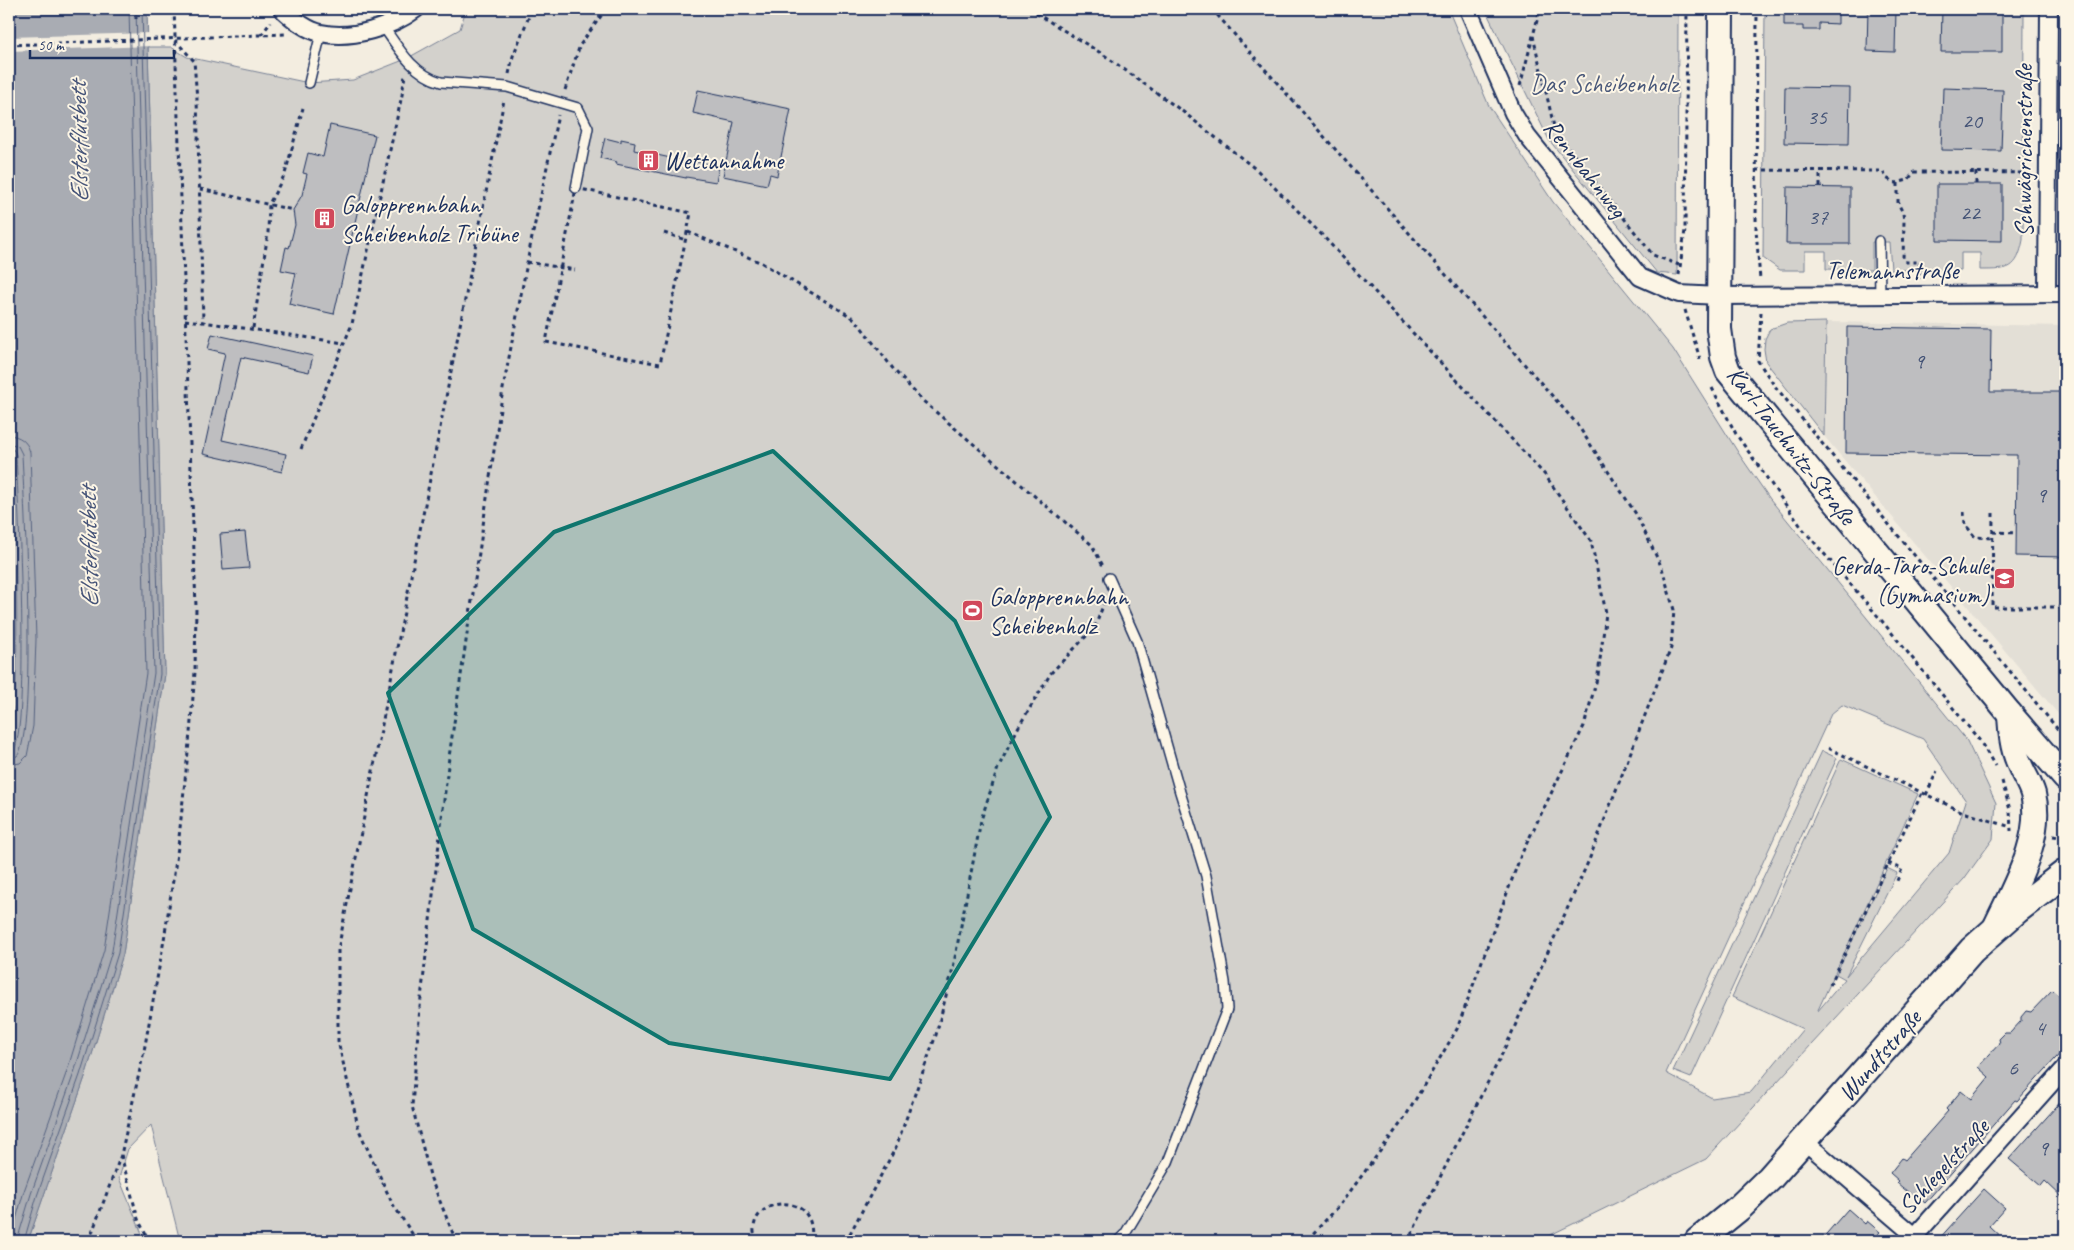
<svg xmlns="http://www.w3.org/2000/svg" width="2074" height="1250" viewBox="0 0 2074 1250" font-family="Caveat,sans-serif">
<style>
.built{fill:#e3dfd6}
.green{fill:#d3d1cc;stroke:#778095;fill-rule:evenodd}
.water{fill:#a9acb3;stroke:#707a91}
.pier{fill:#f3ede0}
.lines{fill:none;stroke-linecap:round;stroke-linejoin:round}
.shore{stroke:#546180;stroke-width:1}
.building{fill:#bebec0;stroke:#1b2f5e}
.service-casing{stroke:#1b2f5e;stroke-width:12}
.minor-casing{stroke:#1b2f5e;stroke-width:20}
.secondary-casing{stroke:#1b2f5e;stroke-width:28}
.primary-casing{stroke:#1b2f5e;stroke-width:30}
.path{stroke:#1b2f5e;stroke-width:3;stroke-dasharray:4 4;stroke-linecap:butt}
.service{stroke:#fcf5e5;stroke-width:9}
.minor{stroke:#fcf5e5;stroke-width:16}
.secondary{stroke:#fcf5e5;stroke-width:24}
.primary{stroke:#fcf5e5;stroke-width:26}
.marked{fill:#0f766e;fill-opacity:0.2;stroke:#0f766e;stroke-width:4;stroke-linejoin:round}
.labels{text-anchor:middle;stroke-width:4;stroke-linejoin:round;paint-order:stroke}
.number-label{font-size:22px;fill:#445376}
.park-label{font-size:25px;fill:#49587a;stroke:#fcf5e5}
.street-label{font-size:25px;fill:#1b2f5e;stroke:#fcf5e5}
.poi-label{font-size:25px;fill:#1b2f5e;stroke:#fcf5e5;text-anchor:start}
.water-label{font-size:26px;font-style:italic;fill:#465478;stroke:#fcf5e5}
</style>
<rect width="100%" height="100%" fill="#f3ede0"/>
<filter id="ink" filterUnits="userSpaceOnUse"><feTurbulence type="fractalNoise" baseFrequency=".02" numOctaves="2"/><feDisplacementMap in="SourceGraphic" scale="10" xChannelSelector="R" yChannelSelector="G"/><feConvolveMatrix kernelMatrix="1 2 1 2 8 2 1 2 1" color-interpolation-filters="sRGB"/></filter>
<g filter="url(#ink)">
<path class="built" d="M1826,322L2065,326V722L1824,436Z"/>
<g class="green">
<path d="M466,9H1448L1489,106L1553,202L1673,349L1741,457L1770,499L1967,741L1996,803L1993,839L1964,879L1706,1159L1538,1241H180L151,1125L128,1149L119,1178L145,1241H28L85,1077L123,954L165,674L148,47H171L187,57L309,83L353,80L406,59L460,29ZM1842,705L1923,739L1966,801L1949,853L1846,976L1897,873L1887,868L1836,974L1845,979L1817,1012L1918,794L1841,759L1732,997L1803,1029L1751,1092L1712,1098L1666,1073L1831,714Z"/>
<path d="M1485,9H1678L1677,275L1657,273L1549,140Z"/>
<path d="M1765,9H2024L2023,240C2017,270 2009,270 1980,270V253H1961V270H1891L1889,242H1872V270L1826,269V251H1805V270H1780L1763,258Z"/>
<path d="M1826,322L1824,436L1766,362L1764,349L1765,339L1770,329L1787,323Z"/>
<path d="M9,384C13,510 25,639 9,765Z"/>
<path d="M1822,751L1837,758L1691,1078L1673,1071Z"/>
</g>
<path class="water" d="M9,9H147L165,674L123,954L85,1077L28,1241H9V765C25,639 12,512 9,385C6,260 9,134 9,9Z"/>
<path class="pier" d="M151,33V46L9,51V37Z"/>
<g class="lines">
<g class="shore">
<path d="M9,435C20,436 27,441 30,452L36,639L33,726L27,756L20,763L9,765"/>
<path d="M9,443L18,446L22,454C24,496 37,736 17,756L9,758"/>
<path d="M9,449L14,450L16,455C18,494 30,732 13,751L9,752"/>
<path d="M10,1241L24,1191L67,1071L104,950L146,673L129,9"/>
<path d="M17,1241L31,1194L74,1073L112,951L154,673L136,9"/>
<path d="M24,1241L37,1196L80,1075L118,953L160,674L142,9"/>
</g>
</g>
<g class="building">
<path d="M1784,9H1838V24L1819,23V30H1803V26H1784Z"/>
<path d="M1868,9H1896L1895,52L1867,51Z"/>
<path d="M1942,9H2002V52H1941Z"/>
<path d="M1785,87L1850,88L1849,144L1784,143Z"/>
<path d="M1943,88L2003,90L2001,151L1941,150Z"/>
<path d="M698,90L791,109L777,176L770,174L767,185L723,176L734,122L693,113Z"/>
<path d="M330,125L375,135L334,314L289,304L296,273L281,270L286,247L289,248L295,225L293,210L302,195L307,174L303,173L308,153L323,157Z"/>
<path d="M605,138L621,142V139L635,142L634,150L689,162V160L719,166L716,182L686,177V178L616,164L617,162L600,158Z"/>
<path d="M1937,184H2002V241L1937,240Z"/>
<path d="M1787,187L1850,188V244H1786Z"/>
<path d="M1847,327L1991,329L1990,392H2065V557L2016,556L2017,455L1846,453Z"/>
<path d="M212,334L313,356L309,372L241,357L222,440L286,454L282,472L203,454L225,353L208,349Z"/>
<path d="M245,532L249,568L223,570L220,534Z"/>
<path d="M2052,990L2065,1002V1048L2017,1101L2015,1100L1925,1203L1915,1195L1914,1197L1897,1183L1899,1181L1890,1173L1902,1158L1905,1160L1948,1111L1946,1109L1961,1091L1971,1099L1989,1077L1978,1067L2000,1043L1999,1039L2005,1033H2010L2021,1021V1017L2026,1011L2031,1012Z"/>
<path d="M2065,1097V1200L2045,1181L2041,1186L2009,1159Z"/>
<path d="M1984,1189L2005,1208L1989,1226L2005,1241H1937Z"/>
<path d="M1848,1209L1865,1224L1867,1221L1880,1232L1872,1241H1820Z"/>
</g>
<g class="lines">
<defs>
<g id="service">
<path d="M383,26C399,49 413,74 441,82L507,87L578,108L588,128L576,188"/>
<path d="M309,83L321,33"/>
<path d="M1879,241L1880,295"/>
<path d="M1109,578L1137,641L1180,792L1206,876L1225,982L1227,1009L1168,1162L1125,1234L1118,1241"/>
</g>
<g id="minor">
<path d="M282,9C293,19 306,30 321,33C352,40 392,27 416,9"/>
<path d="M1468,9L1513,113L1527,136L1640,277L1679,294L1719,296L2065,294"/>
<path d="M2047,294L2049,9"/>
<path d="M1804,1141L1915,1236L2065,1068"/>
</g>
<g id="secondary">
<path d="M1721,9L1719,329L1723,357L1728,371L2010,714L2065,778"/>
<path d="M1995,928C2013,889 2044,838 2033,794C2030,783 2023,774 2019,763C2012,747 2011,732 2010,714"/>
</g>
<path id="primary" d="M1698,1241L1740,1207L1770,1178L1972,950L2017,910L2065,873"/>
</defs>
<use href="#service" class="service-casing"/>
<use href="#minor" class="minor-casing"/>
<use href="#secondary" class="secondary-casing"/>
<use href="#primary" class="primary-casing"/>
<g class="path">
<path d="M136,9V19"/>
<path d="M1029,9L1104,55L1182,111L1258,171L1322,235L1545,475L1591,541L1606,613L1598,675L1584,726L1521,855L1457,1029L1404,1119L1340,1205L1306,1241"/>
<path d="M1212,9L1577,424L1636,514L1662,568L1674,610L1671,648L1589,860L1506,1046L1408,1241"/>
<path d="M1757,9L1756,229L1760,280"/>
<path d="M261,35L271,22"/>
<path d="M1533,36L1555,131L1653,255L1679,265"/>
<path d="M175,40L194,61L197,99L203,322L344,343"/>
<path d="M9,45L285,34"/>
<path d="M509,74L513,56L532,9"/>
<path d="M1520,86L1540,9"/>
<path d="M565,90L580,45L606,9"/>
<path d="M1756,170L1883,171L1886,178L1896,183L1908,180L1914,172L2032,173"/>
<path d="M1976,172V184"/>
<path d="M1898,183V203L1903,213L1904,221L1903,259L1906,262H1920L1919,279"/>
<path d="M1820,187V171"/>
<path d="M576,188L691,213L660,364L546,342Z"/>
<path d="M200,189L293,210"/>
<path d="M688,232L762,263L855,319L894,370L923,401L1092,545L1103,566"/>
<path d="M664,233L686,240"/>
<path d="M527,262L575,270"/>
<path d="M1679,275L1685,230L1687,9"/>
<path d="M1685,310L1700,359"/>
<path d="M1761,312L1758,361L1774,385L2065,738"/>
<path d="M185,320L203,322"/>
<path d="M253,328L268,233L269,204L285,174L303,108"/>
<path d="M1712,388L1736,434L1802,528L1882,621L1980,741L1995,766"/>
<path d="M301,449L352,324L402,95L405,75"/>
<path d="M1964,512L1965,524L1975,537L1993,538"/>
<path d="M1993,513L1992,607H2065"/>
<path d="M1993,532L2016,533"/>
<path d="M1828,748L1963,812L2011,827"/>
<path d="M2002,781L2010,810L2011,831"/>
<path d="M1926,795L1937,771"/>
<path d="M2053,836L2061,837"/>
<path d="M1888,863L1902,869L1896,883"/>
<path d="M1830,985L1922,793"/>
<path d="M121,1155L138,1219L149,1241"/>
<path d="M89,1241L121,1155L144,1051L164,940L178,847L190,733L195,672L196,607L174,9"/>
<path d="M417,1241L392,1203L359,1130L338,1041V950L504,100"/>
<path d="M456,1241L431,1179L412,1106L420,1007L449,757L503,389L531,242L558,115"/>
<path d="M756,1241C740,1197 820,1186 811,1241"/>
<path d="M846,1241L896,1147L936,1035L953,968L981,820L998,768L1019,726L1051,673L1095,627L1104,603"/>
</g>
<use href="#service" class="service"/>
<use href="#minor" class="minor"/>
<use href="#secondary" class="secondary"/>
<use href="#primary" class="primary"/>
</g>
</g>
<path class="marked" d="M773,451L955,621L1050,817L890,1079L669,1043L473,929L388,693L554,532Z"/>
<defs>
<symbol id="building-square" viewBox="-11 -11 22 22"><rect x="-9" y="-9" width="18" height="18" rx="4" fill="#d1495b" stroke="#fcf5e5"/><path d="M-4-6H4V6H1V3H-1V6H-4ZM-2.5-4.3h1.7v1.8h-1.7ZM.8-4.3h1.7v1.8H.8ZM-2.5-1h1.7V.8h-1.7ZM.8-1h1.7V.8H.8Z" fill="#fff"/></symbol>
<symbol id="school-square" viewBox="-11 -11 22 22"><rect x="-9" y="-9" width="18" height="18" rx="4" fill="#d1495b" stroke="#fcf5e5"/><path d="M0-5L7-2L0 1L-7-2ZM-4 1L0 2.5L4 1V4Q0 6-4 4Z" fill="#fff"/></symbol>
<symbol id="stadium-square" viewBox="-11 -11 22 22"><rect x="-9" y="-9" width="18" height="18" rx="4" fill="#d1495b" stroke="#fcf5e5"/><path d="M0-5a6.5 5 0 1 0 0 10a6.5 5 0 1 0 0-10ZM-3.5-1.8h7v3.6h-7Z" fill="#fff"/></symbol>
</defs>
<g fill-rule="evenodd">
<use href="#building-square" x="636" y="148" width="25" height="25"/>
<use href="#building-square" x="312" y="206" width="25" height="25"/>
<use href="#school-square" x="1992" y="566" width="25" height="25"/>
<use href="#stadium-square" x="960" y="598" width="25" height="25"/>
</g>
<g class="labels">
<g class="number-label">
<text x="1817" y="124">35</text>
<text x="1972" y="128">20</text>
<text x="1970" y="220">22</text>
<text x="1818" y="224">37</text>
<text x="1919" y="368">9</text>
<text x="2041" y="502">9</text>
<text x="2040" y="1035">4</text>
<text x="2013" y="1075">6</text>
<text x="2043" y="1155">9</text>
</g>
<g class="park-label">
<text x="1604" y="92">Das Scheibenholz</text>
</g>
<g class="street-label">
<text transform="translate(2023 151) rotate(-90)" y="9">Schwägrichenstraße</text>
<text transform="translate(1586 168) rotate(52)" y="9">Rennbahnweg</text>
<text x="1892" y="279">Telemannstraße</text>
<text transform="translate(1792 445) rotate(52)" y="9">Karl-Tauchnitz-Straße</text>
<text transform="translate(1879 1055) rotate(-49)" y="9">Wundtstraße</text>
<text transform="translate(1943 1166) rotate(-47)" y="9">Schlegelstraße</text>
</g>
<g class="poi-label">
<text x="664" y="169">Wettannahme</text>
<text x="341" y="213">Galopprennbahn<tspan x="341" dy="29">Scheibenholz Tribüne</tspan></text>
<text x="1989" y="574" text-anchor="end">Gerda-Taro-Schule<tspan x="1989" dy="29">(Gymnasium)</tspan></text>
<text x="989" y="605">Galopprennbahn<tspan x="989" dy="29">Scheibenholz</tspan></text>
</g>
<g class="water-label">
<text transform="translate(78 142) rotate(-91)" y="9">Elsterflutbett</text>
<text transform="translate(88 547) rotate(-91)" y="9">Elsterflutbett</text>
</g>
</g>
<rect width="2074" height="1250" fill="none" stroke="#fcf5e5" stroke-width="30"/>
<rect x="15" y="15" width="2044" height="1220" fill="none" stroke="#1b2f5e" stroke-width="2" filter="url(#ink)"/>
<path d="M30 50v8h144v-8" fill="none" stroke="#1b2f5e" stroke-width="2.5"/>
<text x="38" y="50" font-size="15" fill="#1b2f5e" stroke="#fcf5e5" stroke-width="4" paint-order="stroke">50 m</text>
</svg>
